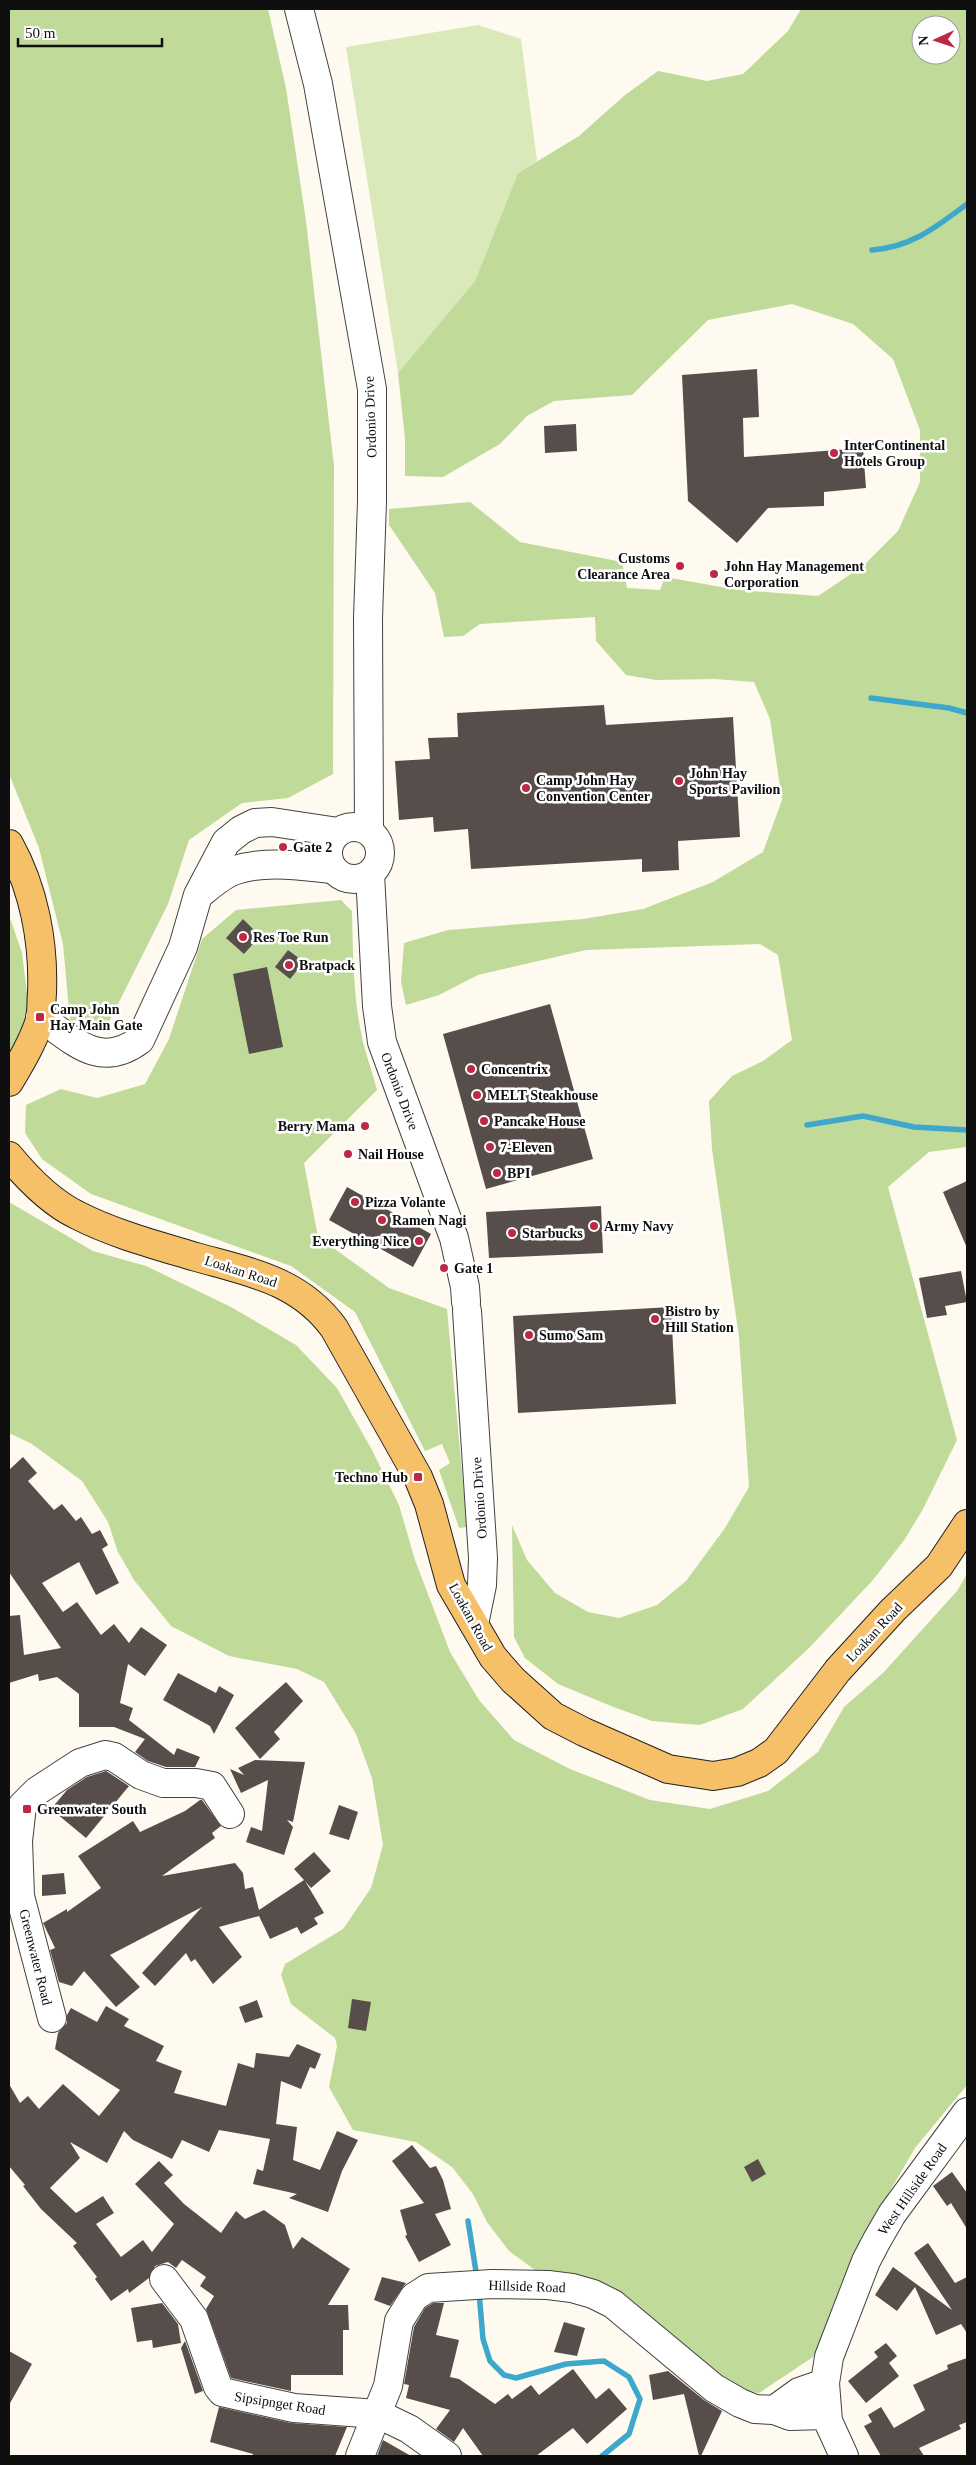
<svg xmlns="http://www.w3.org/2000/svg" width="976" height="2465" viewBox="0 0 976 2465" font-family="Georgia,serif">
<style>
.green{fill:#d9e9ba}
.forest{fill:#bfda99;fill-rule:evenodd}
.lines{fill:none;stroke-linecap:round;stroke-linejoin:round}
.stream{stroke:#3da7cc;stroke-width:5.5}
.building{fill:#574e4b}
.minor-casing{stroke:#424242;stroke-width:30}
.major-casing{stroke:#202020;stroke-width:30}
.minor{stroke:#fff;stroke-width:28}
.major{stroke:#f6c069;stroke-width:28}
.poi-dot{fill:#bd2844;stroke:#fff;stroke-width:2}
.labels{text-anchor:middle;stroke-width:5;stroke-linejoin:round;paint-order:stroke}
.street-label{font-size:14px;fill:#0f0f0f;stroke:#fff}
.poi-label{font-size:14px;font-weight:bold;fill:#0f0f0f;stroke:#fff;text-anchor:start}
</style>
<rect width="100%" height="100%" fill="#fffaf0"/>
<path class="green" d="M478,25L521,39L537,161L518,173L475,281L398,373L346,47Z"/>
<g class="forest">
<path d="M9,9H268L286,88L306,221L334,466L333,774L288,798L242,803L189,840L168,904L107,1026L70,1021L63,944L39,848L9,774Z"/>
<path d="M801,9H967V1147L929,1152L888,1187L957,1440L923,1509L905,1539L873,1580L809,1648L743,1709L700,1725L652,1721L611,1706L558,1684L525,1658L514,1637L512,1525L527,1560L555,1593L588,1612L619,1618L657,1605L686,1581L725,1528L749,1487L739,1337L712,1149L709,1101L732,1076L763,1061L792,1040L778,955L760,944L586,950L478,975L439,995L406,1005L401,982L404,943L448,930L583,919L643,909L713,882L763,852L782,800L770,719L754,682L715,679L656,680L626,675L596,641L595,617L480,624L463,636L444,637L435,593L389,525V509L470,502L520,542L622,562L627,588L660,590L665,577L738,590L818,596L863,566L898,531L920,482V430L893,359L853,324L792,304L708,320L632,395L554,401L527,416L500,444L443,477L405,476V439L398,373L475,281L518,173L579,136L625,95L658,71L707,81L743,74L788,31ZM921,25H951V55H921Z"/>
<path d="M341,900L352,911C353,954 353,1000 363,1042C367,1058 373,1074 377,1090L304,1163L318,1237L389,1288L447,1309L467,1527L459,1528L439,1470L450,1463L442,1444L425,1451L355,1312L291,1266L91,1194L42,1159L25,1133L26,1105L61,1089L97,1098L145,1084L169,1039L202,939L236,910Z"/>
<path d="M9,915L22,953L29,1010L9,1069Z"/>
<path d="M9,1202L93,1251L146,1266L231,1307L296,1345L337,1388L372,1450L399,1505L415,1560L450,1652L479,1700L514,1740L570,1769L650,1800L710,1809L768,1791L818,1752L844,1707L883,1673L957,1591L967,1574V2085L915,2148L859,2244L833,2332L813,2357L759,2393L744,2390L582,2285L535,2270L509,2251L487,2222L473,2194L452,2167L416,2142L353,2130L329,2087L337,2046L335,2038L291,2004L281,1975L285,1964L343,1929L371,1888L383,1845L372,1778L356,1734L324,1682L297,1669L229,1656L171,1626L134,1580L118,1552L108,1522L82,1481L32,1444L9,1433Z"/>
</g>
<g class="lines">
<g class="stream">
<path d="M872,250C912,247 936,227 967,204"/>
<path d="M871,698L949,708L967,713"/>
<path d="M807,1125L863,1116L914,1127L967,1130"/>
<path d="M468,2221L477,2278"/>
<path d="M479,2292L483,2339L490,2361L504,2375L516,2378L566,2364L604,2361L629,2377L640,2399L629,2434L602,2456"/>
</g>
</g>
<g class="building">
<path d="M757,369L759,417L743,418L744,457L863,448L866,488L824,492V506L768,508L737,543L688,501L682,375Z"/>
<path d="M576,424L577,451L545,453L544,426Z"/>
<path d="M604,705L606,725L733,717L740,837L678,841L679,870L642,872V859L471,869L468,829L434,832L433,817L399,820L395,761L430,759L428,738L458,737L457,713Z"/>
<path d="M243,919L260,936L244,954L226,938Z"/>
<path d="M288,950L304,962L290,979L275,967Z"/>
<path d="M267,967L283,1047L249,1054L233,974Z"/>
<path d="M550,1004L593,1159L486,1189L443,1034Z"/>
<path d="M967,1181V1248L943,1192Z"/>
<path d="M347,1187L431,1234L413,1267L329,1220Z"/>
<path d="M601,1206L603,1253L489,1258L486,1212Z"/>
<path d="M961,1271L967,1302L945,1306L947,1315L927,1318L919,1278Z"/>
<path d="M671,1307L676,1404L518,1413L513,1316Z"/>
<path d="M23,1457L37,1473L28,1481L54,1510L62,1504L76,1521L81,1517L92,1534L100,1530L108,1545L102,1549L119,1583L96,1595L79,1562L42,1583L63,1612L77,1602L101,1635L114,1624L129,1643L141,1627L167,1645L145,1676L128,1664L120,1703L133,1708L129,1720L174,1755L177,1748L200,1757L195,1767H166L148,1761L135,1752L145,1739L114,1727H79V1694L57,1677L39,1681L38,1674L9,1683V1616L20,1615L24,1655L61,1648L9,1572V1470Z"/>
<path d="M178,1673L216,1693L219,1686L234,1695L214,1734L210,1726L163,1700Z"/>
<path d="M286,1682L303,1701L274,1732L280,1739L260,1759L235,1728Z"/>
<path d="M255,1760L305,1762L293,1822L287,1820L293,1827L284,1855L246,1842L251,1827L262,1831L268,1780L241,1793L230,1769L244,1775L238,1768Z"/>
<path d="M106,1771L129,1786L86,1838L51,1809L67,1790L87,1777Z"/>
<path d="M200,1800H202L221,1826L212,1833L215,1838L162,1876L235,1863L243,1873L245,1889L253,1887L259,1910L304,1880L294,1869L314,1852L331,1871L311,1888L305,1881L324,1913L314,1918L318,1924L301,1934L297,1927L270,1939L259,1916L219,1927L242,1957L213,1984L195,1959L191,1962L186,1953L155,1986L142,1973L202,1907L110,1955L140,1987L116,2007L84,1971L72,1986L59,1982L50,1950L55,1948L43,1923L67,1909V1912L101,1888L78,1856L133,1821L140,1832L185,1811Z"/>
<path d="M339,1805L358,1812L349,1840L329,1834Z"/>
<path d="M64,1873L66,1894L42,1896V1875Z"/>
<path d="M352,1999L371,2002L366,2031L348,2028Z"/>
<path d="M257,2000L263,2017L245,2023L239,2007Z"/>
<path d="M106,2006L129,2019L124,2026L164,2046L156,2061L182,2071L174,2093L226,2106L238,2063L254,2068L256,2053L289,2057L297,2044L321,2054L315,2069L310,2067L301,2089L281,2081L276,2124L297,2127L293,2160L320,2170L337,2131L358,2140L342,2171L328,2212L289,2198L297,2194L253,2184L257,2169L263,2171L270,2139L219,2130L209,2152L182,2140L172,2159L133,2140L124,2131L107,2163L70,2142L80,2158L50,2188L76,2213L103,2196L114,2213L96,2224L121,2257L143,2240L152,2252L174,2224L135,2184L159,2161L173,2175L164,2183L184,2204L221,2233L236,2211L245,2219L264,2210L285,2225L293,2249L302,2237L350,2269L328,2305H348L349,2330H343V2375H291V2391L231,2378L206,2309L214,2296L200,2286L206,2277L182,2260L176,2268L168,2262L155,2266L149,2278L129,2293L128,2289L111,2301L95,2279L97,2277L73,2246L77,2243L41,2209L23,2186L25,2185L9,2166V2084L20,2103L28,2096L39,2109L63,2084L99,2116L120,2090L55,2049L58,2033L67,2023V2015L71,2008L97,2022Z"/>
<path d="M412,2145L430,2168L436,2166L443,2180L451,2209L435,2214L451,2245L419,2262L405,2236L407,2235L400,2210L424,2203L392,2161Z"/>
<path d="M758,2159L766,2174L752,2182L744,2167Z"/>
<path d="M952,2172L967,2193V2229L951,2203L947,2206L933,2186Z"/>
<path d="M928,2243L955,2283L967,2277V2333L961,2324L936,2335L915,2287L897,2311L875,2295L893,2267L952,2310L914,2253Z"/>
<path d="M382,2277L406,2283L390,2306L374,2300Z"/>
<path d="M162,2303L178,2324L181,2343L153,2348L152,2340L137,2342L131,2308Z"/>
<path d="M433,2303H444L436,2335L459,2340L450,2377L459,2379L495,2404L508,2394L512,2399L531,2385L539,2395L573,2369L596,2399L609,2388L627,2409L587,2444L573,2428L536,2456H483L463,2428L454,2442L436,2429L450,2410L406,2398L409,2385L404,2384L414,2327L425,2308Z"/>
<path d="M564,2322L585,2328L577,2356L554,2352Z"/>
<path d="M185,2341L203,2391L195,2394L181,2348Z"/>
<path d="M886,2343L897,2356L889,2363L899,2376L866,2403L848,2381L878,2357L874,2352Z"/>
<path d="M9,2351L32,2364L9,2405Z"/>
<path d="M967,2358V2422L959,2425L961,2429L919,2448L924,2456H881L864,2426L872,2422L868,2415L881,2407L894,2428L925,2410L913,2385L948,2369L947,2365Z"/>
<path d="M668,2371L704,2400L722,2411L701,2456H699L684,2394L653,2400L649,2375Z"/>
<path d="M219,2407L291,2423L347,2427L335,2456H252L253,2454L210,2442Z"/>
<path d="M383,2440L411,2456H377Z"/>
</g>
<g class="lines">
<defs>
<g id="minor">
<path d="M299,9L318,84L372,389V501L368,618L369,831"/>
<circle cx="354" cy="853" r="26"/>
<path d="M370,874L377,1006L382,1042L454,1238L465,1287L466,1302"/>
<path d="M201,893C212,884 223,874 236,870C267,860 301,866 333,869"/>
<path d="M40,1017C74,1041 100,1070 140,1040L183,947L198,895L226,842L241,830L255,823L272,822L338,832"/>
<path d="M467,1311L483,1558L482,1585L474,1624"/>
<path d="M52,2018L20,1896L18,1841L22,1806L37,1791L80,1763L105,1755L114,1757L141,1775L163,1783H196L212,1786L230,1814"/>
<path d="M164,2279L194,2319L218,2387L222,2392L294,2408L378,2414L409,2429L447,2456"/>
<path d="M774,2410L799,2392L825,2383"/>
<path d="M360,2456L388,2386L399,2321L414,2297L428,2288L492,2284L548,2285L572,2288L593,2294L613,2304L714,2388L740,2403L755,2409L774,2410L790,2416L827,2415"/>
<path d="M844,2456L828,2421L825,2383L829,2357L866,2261L877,2240L892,2214L967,2112"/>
</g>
<g id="major">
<path d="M9,844C34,889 44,942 42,993C41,1002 42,1011 40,1020C33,1042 21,1062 9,1082"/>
<path d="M9,1156C28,1179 50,1202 77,1215C114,1234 156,1245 196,1257C249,1272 299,1280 334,1328L418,1477L429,1504L451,1585L493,1657L513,1680L553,1716L584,1732L668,1769L713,1776L737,1772L759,1763L776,1751L838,1670L893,1610L939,1566L967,1524"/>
</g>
</defs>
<use href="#minor" class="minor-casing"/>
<use href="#major" class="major-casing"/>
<use href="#minor" class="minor"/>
<use href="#major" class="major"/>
</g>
<g class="poi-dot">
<circle cx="834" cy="453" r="5"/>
<circle cx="680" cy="566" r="5"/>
<circle cx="714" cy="574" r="5"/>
<circle cx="679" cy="781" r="5"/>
<circle cx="526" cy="788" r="5"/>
<circle cx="283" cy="847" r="5"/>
<circle cx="243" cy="937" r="5"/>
<circle cx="289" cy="965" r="5"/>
<rect x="35" y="1012" width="10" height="10" rx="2.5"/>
<circle cx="471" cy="1069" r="5"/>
<circle cx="477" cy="1095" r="5"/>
<circle cx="484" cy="1121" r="5"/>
<circle cx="365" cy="1126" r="5"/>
<circle cx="490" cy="1147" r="5"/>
<circle cx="348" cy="1154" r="5"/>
<circle cx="497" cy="1173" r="5"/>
<circle cx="355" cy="1202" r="5"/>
<circle cx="382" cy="1220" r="5"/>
<circle cx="594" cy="1226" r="5"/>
<circle cx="512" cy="1233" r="5"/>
<circle cx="419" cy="1241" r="5"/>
<circle cx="444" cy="1268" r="5"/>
<circle cx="655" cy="1319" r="5"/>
<circle cx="529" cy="1335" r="5"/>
<rect x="413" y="1472" width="10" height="10" rx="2.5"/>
<rect x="22" y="1804" width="10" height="10" rx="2.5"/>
</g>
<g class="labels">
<g class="street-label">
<text transform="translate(370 417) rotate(-92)" y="5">Ordonio Drive</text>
<text transform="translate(400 1091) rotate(69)" y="5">Ordonio Drive</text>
<text transform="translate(241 1271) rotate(18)" y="5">Loakan Road</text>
<text transform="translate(479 1498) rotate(-94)" y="5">Ordonio Drive</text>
<text transform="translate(471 1617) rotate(61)" y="5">Loakan Road</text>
<text transform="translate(874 1632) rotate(-47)" y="5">Loakan Road</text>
<text transform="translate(36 1957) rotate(76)" y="5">Greenwater Road</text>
<text transform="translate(912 2189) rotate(-55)" y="5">West Hillside Road</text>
<text transform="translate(527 2286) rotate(2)" y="5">Hillside Road</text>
<text transform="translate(280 2403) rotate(9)" y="5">Sipsipnget Road</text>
</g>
<g class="poi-label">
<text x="844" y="450">InterContinental<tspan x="844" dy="16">Hotels Group</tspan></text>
<text x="670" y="563" text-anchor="end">Customs<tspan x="670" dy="16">Clearance Area</tspan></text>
<text x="724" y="571">John Hay Management<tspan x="724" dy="16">Corporation</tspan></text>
<text x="689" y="778">John Hay<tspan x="689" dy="16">Sports Pavilion</tspan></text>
<text x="536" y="785">Camp John Hay<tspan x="536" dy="16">Convention Center</tspan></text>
<text x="293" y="852">Gate 2</text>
<text x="253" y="942">Res Toe Run</text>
<text x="299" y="970">Bratpack</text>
<text x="50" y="1014">Camp John<tspan x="50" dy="16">Hay Main Gate</tspan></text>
<text x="481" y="1074">Concentrix</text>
<text x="487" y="1100">MELT Steakhouse</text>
<text x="494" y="1126">Pancake House</text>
<text x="355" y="1131" text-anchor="end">Berry Mama</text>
<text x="500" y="1152">7-Eleven</text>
<text x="358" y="1159">Nail House</text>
<text x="507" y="1178">BPI</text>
<text x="365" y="1207">Pizza Volante</text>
<text x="392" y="1225">Ramen Nagi</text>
<text x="604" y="1231">Army Navy</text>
<text x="522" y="1238">Starbucks</text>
<text x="409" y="1246" text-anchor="end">Everything Nice</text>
<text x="454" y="1273">Gate 1</text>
<text x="665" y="1316">Bistro by<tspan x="665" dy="16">Hill Station</tspan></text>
<text x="539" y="1340">Sumo Sam</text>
<text x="408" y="1482" text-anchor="end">Techno Hub</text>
<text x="37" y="1814">Greenwater South</text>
</g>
</g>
<rect width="976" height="2465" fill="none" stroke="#0f0f0f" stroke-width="20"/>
<g transform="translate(936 40) rotate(267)"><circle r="24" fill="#ffffff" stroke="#9f9f9f"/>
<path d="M0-4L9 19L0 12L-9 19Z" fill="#bd2844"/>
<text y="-8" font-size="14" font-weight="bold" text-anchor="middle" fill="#0f0f0f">N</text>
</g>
<path d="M18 38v8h144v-8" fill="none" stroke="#0f0f0f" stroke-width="2.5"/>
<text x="25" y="38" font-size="15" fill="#0f0f0f" stroke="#ffffff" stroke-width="4" paint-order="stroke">50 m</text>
</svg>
